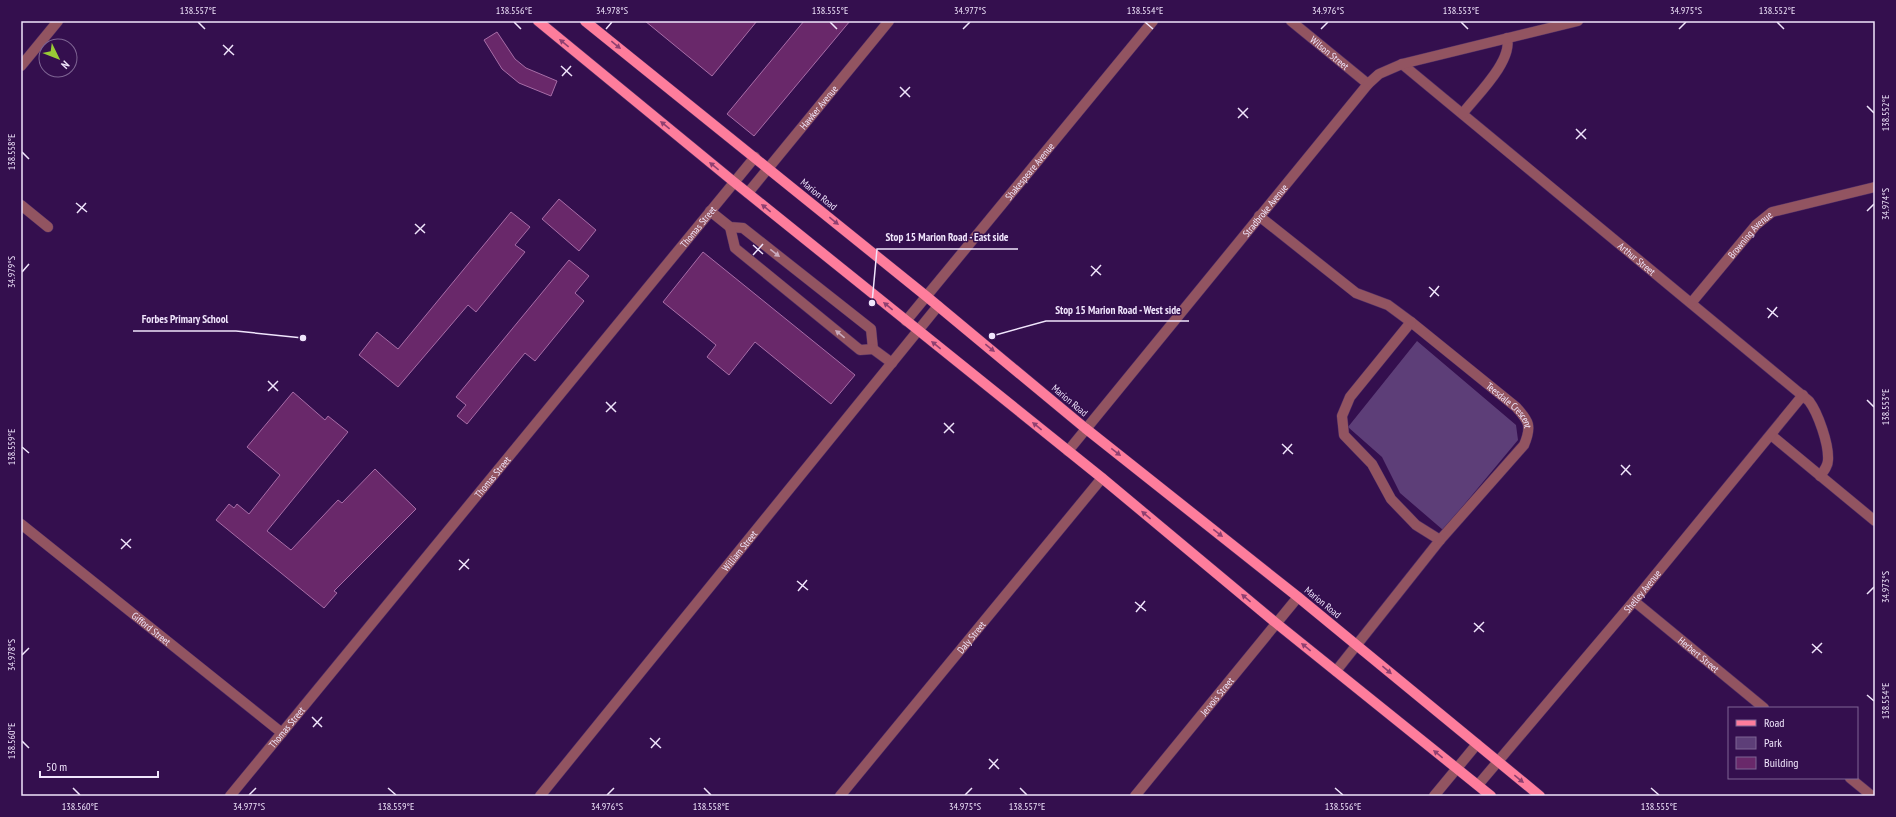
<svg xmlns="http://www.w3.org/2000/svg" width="1896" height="817" viewBox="0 0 1896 817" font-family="'PT Sans Narrow',sans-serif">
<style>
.green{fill:#5d3e78}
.building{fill:#69286a;stroke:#a76da7}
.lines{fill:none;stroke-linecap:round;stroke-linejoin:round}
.minor-casing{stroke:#4e2d66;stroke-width:11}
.major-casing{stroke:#4e2d66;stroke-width:11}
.minor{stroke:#925461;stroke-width:10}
.major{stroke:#fe7d9c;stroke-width:10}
.oneway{fill:#8f4071}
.oneway2{fill:#caabbe}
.ticks{fill:none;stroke:#f0e5fc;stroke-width:1.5}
.labels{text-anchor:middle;stroke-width:3;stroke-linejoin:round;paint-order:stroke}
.street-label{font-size:10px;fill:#f0e5fc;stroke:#340f4e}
.leader{fill:none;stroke:#f0e5fc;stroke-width:1.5}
.callout-dot{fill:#f0e5fc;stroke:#340f4e;stroke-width:1.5}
.callout-label{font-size:11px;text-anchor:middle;font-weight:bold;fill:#f0e5fc;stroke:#340f4e;stroke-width:3;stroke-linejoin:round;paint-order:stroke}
.neatline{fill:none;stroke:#f0e5fc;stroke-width:1.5}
.ticks-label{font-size:10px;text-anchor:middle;fill:#f0e5fc}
</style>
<rect width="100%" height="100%" fill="#340f4e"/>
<path class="green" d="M1417,341L1516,425L1518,440L1443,530L1400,493L1382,457L1348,427Z"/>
<g class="building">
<path d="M645,21H757L712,76Z"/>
<path d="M804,21H850L754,136L727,114Z"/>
<path d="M497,32L515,59L526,68L557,81L551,96L519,83L502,69L484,40Z"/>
<path d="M559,199L596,230L579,251L542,219Z"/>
<path d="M511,212L530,227L515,245L525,252L476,312L468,305L398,387L359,355L377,332L398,349Z"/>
<path d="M703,252L855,375L831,404L755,342L729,375L707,357L716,345L663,302Z"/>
<path d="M569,260L589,276L575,293L584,301L535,361L525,353L467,424L457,416L466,405L456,397Z"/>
<path d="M293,392L325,420L328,416L348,432L267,531L291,550L338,500L342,503L375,469L416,509L334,591L337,593L324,608L216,520L229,504L234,508L237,504L249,514L280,475L247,447Z"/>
</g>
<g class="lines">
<defs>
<g id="minor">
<path id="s1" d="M1291,21L1368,84"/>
<path id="s2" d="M1402,64L1809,401C1818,413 1829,444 1828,460C1828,466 1824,471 1820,476"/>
<path d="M21,66L58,21"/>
<path d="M1463,113C1476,96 1513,61 1507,38"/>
<path id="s3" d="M748,193L889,21"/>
<path d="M21,205L48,227"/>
<path d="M710,211L730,227L743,228L871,329L873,349"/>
<path id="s4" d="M1259,216L1356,293L1388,305L1411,322L1516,407C1529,421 1532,426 1524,445L1440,540L1336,671"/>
<path d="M730,227L735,248L860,350L873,349L892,363"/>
<path id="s5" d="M1692,302L1756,225L1772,212L1875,187"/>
<path id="s6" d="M906,321L1153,21"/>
<path d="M1411,322L1350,397L1342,416L1344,435L1372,464L1391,499L1416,525L1440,540"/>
<path d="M1771,435L1875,521"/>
<path id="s7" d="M1068,451L1368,84L1379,74L1402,64L1578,21"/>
<path id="s8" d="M21,524L282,733"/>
<path id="s9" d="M1634,601L1764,708"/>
<path d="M1850,778L1872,796"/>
<path id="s10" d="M1478,785L1634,601L1803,395"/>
<path id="s11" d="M230,796L755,157"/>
<path id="s12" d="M540,796L938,306"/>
<path id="s13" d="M840,796L1102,478"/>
<path id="s14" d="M1135,796L1298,597"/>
<path d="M1434,796L1477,744"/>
</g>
<g id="major">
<path d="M538,21L734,182L1102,478L1276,623L1491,796"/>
<path d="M585,21L926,296L1085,428L1298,597L1540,796"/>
</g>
</defs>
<use href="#minor" class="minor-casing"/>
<use href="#major" class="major-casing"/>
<use href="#minor" class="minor"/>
<use href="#major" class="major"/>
</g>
<defs><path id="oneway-solid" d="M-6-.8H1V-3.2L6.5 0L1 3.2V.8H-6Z"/></defs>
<g class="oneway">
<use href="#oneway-solid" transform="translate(564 43) rotate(-141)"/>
<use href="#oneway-solid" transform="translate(616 45) rotate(39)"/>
<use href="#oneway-solid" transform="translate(665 125) rotate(-141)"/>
<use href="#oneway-solid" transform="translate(714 166) rotate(-141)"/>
<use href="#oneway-solid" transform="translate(766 208) rotate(-141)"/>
<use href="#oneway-solid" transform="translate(834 221) rotate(39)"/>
<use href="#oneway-solid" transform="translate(888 306) rotate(-141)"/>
<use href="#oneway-solid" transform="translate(936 345) rotate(-141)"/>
<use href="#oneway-solid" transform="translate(990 348) rotate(39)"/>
<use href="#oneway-solid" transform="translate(1037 426) rotate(-141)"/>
<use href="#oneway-solid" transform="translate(1116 452) rotate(38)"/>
<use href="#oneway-solid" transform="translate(1146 515) rotate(-140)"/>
<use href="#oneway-solid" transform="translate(1218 533) rotate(38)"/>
<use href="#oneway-solid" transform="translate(1246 598) rotate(-140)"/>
<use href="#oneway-solid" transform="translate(1306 647) rotate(-141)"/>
<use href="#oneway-solid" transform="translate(1387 670) rotate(40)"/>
<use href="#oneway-solid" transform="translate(1438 754) rotate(-141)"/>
<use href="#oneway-solid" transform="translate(1519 779) rotate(39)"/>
</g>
<g class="oneway2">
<use href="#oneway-solid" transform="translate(775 253) rotate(38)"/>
<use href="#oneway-solid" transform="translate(840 334) rotate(-141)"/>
</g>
<path class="ticks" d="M198,22L205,29M514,22L521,29M830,22L837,29M1145,22L1153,29M1461,22L1468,29M1777,22L1784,29M606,29L612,22M963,29L970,22M1321,29L1328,22M1679,29L1686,22M223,45L234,55M224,55L233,45M561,66L572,76M562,76L571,66M900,87L910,97M900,97L910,87M1867,106L1874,113M1238,108L1248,118M1238,118L1248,108M1576,129L1586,139M1576,139L1586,129M22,152L29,159M76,203L87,212M1867,211L1874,204M77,213L86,203M415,224L425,233M415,234L425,224M753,245L763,254M753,255L763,244M1091,266L1101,275M22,272L29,264M1091,276L1101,265M1429,287L1439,296M1430,297L1439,286M1767,308L1778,317M1768,318L1777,307M268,381L278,391M268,391L278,381M1867,400L1874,407M606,402L616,412M606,412L616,402M944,423L954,433M944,433L954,423M1282,444L1293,454M22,447L29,453M1283,454L1292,444M1621,465L1631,475M1621,475L1630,465M121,539L131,548M121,549L131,539M459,560L469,569M459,570L469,559M797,581L808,590M798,591L807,580M1867,594L1874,587M1135,602L1146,611M1136,612L1145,601M1474,623L1484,632M1474,632L1484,622M1812,644L1822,653M1812,653L1822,643M22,655L29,648M1867,695L1874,701M312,717L322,727M313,727L322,717M650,738L661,748M22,741L29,748M651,748L660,738M989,759L999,769M989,769L998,759M73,788L80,795M388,788L396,795M704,788L711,795M1020,788L1027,795M1335,788L1343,795M1651,788L1659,795M249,795L256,788M607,795L614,788M965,795L972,788"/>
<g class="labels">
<g class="street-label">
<text dy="4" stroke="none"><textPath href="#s1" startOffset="50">Wilson Street</textPath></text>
<text dy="4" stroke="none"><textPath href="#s3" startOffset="111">Hawker Avenue</textPath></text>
<text dy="4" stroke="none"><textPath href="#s6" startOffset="194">Shakespeare Avenue</textPath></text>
<text transform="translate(819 194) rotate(39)" y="4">Marion Road</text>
<text dy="4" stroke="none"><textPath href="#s7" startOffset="311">Stradbroke Avenue</textPath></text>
<text dy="4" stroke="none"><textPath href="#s11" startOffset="737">Thomas Street</textPath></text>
<text dy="4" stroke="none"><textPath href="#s5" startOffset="89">Browning Avenue</textPath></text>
<text dy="4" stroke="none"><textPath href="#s2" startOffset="305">Arthur Street</textPath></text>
<text transform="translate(1070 400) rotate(40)" y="4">Marion Road</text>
<text dy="4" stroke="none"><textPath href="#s4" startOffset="316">Teesdale Crescent</textPath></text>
<text dy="4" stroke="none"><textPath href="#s11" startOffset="413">Thomas Street</textPath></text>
<text dy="4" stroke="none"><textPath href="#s12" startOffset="316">William Street</textPath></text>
<text dy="4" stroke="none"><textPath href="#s10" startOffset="254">Shelley Avenue</textPath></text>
<text transform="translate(1323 602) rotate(39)" y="4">Marion Road</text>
<text dy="4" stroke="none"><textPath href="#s8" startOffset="167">Gifford Street</textPath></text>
<text dy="4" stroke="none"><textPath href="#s13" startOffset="206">Daly Street</textPath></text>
<text dy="4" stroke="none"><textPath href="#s9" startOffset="84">Herbert Street</textPath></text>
<text dy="4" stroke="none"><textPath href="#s14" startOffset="129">Jervois Street</textPath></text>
<text dy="4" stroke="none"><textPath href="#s11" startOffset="89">Thomas Street</textPath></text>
</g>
</g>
<path class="leader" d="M872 303L877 249H1018M992 336L1046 321H1189M303 338L236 331H133"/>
<g class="callout-dot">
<circle cx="872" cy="303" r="4"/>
<circle cx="992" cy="336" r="4"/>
<circle cx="303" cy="338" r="4"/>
</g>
<g class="callout-label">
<text x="947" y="241">Stop 15 Marion Road - East side</text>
<text x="1118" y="314">Stop 15 Marion Road - West side</text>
<text x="185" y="323">Forbes Primary School</text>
</g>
<rect width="1896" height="817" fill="none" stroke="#340f4e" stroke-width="44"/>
<rect x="1728" y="707" width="130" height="72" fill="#340f4e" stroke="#7f6594"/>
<rect x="1736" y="720" width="20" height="6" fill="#fe7d9c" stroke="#7f6594"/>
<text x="1764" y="727" font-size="12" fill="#f0e5fc">Road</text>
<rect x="1736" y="737" width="20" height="12" fill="#5d3e78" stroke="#7f6594"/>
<text x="1764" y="747" font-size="12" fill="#f0e5fc">Park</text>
<rect x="1736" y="757" width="20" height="12" fill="#69286a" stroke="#7f6594"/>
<text x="1764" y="767" font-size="12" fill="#f0e5fc">Building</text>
<g transform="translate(58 58) rotate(133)"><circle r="19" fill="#340f4e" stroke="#7f6594"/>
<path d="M0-3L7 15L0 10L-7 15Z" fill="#99cb36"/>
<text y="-6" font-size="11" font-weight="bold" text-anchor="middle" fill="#f0e5fc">N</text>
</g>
<path d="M40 771v6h118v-6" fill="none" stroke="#f0e5fc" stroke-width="2"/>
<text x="46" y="771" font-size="12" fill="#f0e5fc" stroke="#340f4e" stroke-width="3" paint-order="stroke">50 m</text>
<rect x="22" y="22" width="1852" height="773" class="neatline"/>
<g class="ticks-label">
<text x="198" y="14">138.557°E</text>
<text x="514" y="14">138.556°E</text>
<text x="612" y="14">34.978°S</text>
<text x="830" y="14">138.555°E</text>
<text x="970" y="14">34.977°S</text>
<text x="1145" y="14">138.554°E</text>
<text x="1328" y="14">34.976°S</text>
<text x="1461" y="14">138.553°E</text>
<text x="1686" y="14">34.975°S</text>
<text x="1777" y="14">138.552°E</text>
<text transform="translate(1885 113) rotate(-90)" y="4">138.552°E</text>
<text transform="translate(11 152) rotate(-90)" y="4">138.558°E</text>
<text transform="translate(1885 204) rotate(-90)" y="4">34.974°S</text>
<text transform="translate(11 272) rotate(-90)" y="4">34.979°S</text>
<text transform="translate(1885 407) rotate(-90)" y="4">138.553°E</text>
<text transform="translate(11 447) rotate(-90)" y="4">138.559°E</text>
<text transform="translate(1885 587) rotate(-90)" y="4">34.973°S</text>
<text transform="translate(11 655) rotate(-90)" y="4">34.978°S</text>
<text transform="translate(1885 701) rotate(-90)" y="4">138.554°E</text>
<text transform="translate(11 741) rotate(-90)" y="4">138.560°E</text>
<text x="80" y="810">138.560°E</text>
<text x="249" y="810">34.977°S</text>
<text x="396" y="810">138.559°E</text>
<text x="607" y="810">34.976°S</text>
<text x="711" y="810">138.558°E</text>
<text x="965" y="810">34.975°S</text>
<text x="1027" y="810">138.557°E</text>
<text x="1343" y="810">138.556°E</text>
<text x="1659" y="810">138.555°E</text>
</g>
</svg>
